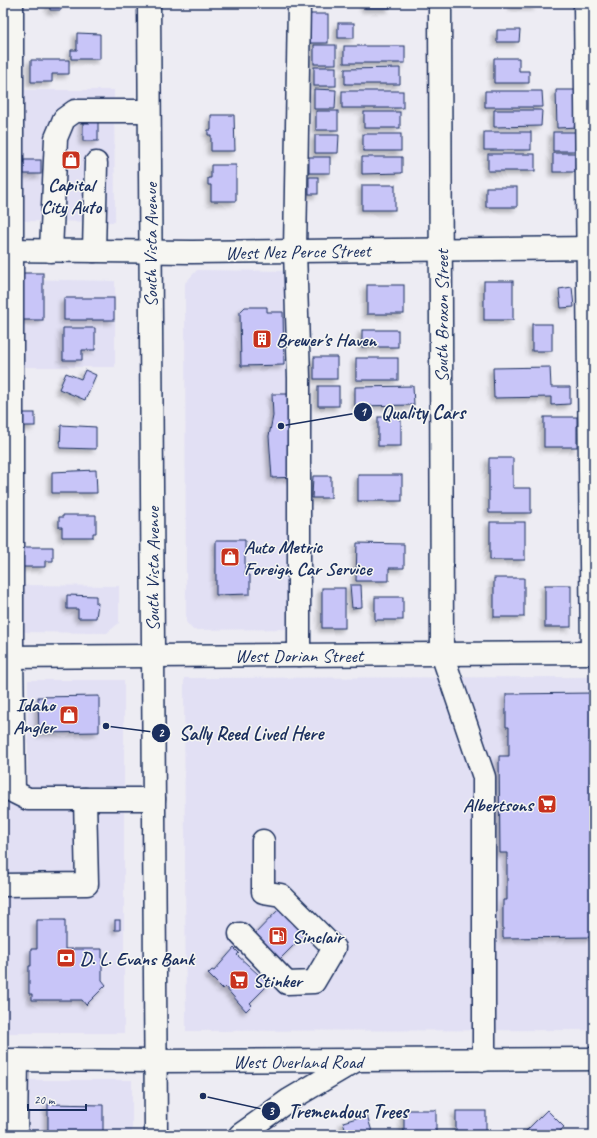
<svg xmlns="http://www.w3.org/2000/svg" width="597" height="1138" viewBox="0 0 597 1138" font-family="Caveat,sans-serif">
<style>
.built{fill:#e2e0f4}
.building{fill:#c8c5f8;stroke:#1b2f5e;filter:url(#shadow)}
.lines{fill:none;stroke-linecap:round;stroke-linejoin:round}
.minor-casing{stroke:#1b2f5e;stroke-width:25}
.major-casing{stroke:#1b2f5e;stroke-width:25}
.minor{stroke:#f6f6f2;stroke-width:22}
.major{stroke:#f6f6f2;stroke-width:22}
.labels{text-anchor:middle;stroke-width:3;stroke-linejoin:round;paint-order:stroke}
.poi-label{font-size:19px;font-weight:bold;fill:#1b2f5e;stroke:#f6f6f2;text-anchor:start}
.street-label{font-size:19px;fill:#1b2f5e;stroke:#f6f6f2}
.leader{fill:none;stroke:#1b2f5e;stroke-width:1.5}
.callout-dot{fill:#1b2f5e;stroke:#f6f6f2;stroke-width:1.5}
.mark-label{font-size:12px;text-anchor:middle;font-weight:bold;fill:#fff}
.callout-label{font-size:20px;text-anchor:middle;font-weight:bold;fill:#1b2f5e;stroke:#f6f6f2;stroke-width:3;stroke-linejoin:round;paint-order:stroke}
</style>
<defs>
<filter id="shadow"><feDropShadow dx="-3.5" dy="3.5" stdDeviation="2" flood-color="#0004"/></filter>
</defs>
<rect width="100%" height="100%" fill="#edecf3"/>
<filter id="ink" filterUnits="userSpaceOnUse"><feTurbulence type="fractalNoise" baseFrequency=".025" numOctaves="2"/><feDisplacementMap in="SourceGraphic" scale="8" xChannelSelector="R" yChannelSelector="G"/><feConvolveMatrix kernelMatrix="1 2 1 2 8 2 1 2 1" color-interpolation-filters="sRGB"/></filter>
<g filter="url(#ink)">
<g class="built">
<path d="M19,90H114L115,222L18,221Z"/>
<path d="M197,270L297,271V629L193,630L186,622L185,283Z"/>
<path d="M18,279L115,281V367H19Z"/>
<path d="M18,585L119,586V623L107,633L19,632Z"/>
<path d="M594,677V1030L186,1031L184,678Z"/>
<path d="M28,680H124V1033H3V789H28Z"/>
<rect x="3" y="1080" width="129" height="55"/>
</g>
<g class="building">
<path d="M50,3H68H61V10H50Z"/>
<rect x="365" y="3" width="25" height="5"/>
<rect x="512" y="3" width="24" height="3"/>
<rect x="310" y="14" width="18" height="29"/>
<rect x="338" y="23" width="16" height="15"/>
<path d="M497,30H520L519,42H497Z"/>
<path d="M77,33L100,34V59H71V50H77Z"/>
<rect x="314" y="45" width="22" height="19"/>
<rect x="344" y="46" width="61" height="17"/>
<path d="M494,58H519V71H529V83H494Z"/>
<path d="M31,60H69V74H52V82H31Z"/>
<rect x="314" y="67" width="22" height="19"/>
<path d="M400,68V84H345V69Z"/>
<path d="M314,89L336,90L335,109H314Z"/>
<path d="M556,90H578L579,127L557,128Z"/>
<rect x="342" y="91" width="61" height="17"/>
<path d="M485,91H542L543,107H485Z"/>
<path d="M494,110H542L541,126L494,127Z"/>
<rect x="316" y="111" width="22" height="19"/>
<rect x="364" y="112" width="36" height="16"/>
<path d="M211,115H234L235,151H211V135H208V130H211Z"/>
<rect x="83" y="119" width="15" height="22"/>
<rect x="484" y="132" width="47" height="18"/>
<rect x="553" y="132" width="22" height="19"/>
<rect x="363" y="134" width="38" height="17"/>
<path d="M315,135H339L338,153H315Z"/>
<rect x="553" y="153" width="22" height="19"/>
<rect x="488" y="154" width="47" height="17"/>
<rect x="309" y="157" width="21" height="16"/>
<path d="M362,157H402V173L362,174Z"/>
<rect x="24" y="160" width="17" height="14"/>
<path d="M211,165H236V201H211V185H208V178H211Z"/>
<rect x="309" y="177" width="9" height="17"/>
<rect x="362" y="185" width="33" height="25"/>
<rect x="486" y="187" width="31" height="20"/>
<rect x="19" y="273" width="24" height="47"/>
<rect x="484" y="281" width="29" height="39"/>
<rect x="367" y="285" width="37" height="29"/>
<path d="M572,287L574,307L561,308L559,289Z"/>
<rect x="64" y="298" width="50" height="22"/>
<path d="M245,307H267V312H283L284,365L241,366L240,312Z"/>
<rect x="532" y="324" width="20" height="27"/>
<path d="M63,328H95V350H82V360H63Z"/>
<rect x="362" y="330" width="36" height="17"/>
<rect x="314" y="357" width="23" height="22"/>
<rect x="356" y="358" width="42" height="22"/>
<path d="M550,367L551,387H570V404L551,405V397L494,398L493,368Z"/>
<path d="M85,370L96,375L85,400L59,389L66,373L81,379Z"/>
<rect x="318" y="386" width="21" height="20"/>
<path d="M413,386L414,405L355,406V387Z"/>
<path d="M272,394H296L297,477L272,478L269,436L273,416Z"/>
<rect x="19" y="413" width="16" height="13"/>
<rect x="378" y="417" width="23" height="29"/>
<rect x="544" y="417" width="33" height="30"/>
<path d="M61,425L96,427V449L60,448Z"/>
<path d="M489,458H513V488H531V513H489Z"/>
<path d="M96,470L97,493H52V472Z"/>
<rect x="358" y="475" width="44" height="26"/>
<path d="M313,476H331V498H312Z"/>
<path d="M63,515H96V533H93V537H62V527H59V517H63Z"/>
<rect x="490" y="522" width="35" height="38"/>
<path d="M216,540H245V575H250V594L216,595Z"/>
<path d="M357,543L404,544V568H389V581H356Z"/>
<path d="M21,547H53V561H45V567H21Z"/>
<rect x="494" y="578" width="30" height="39"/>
<path d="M350,585H361L362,607L352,608Z"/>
<rect x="545" y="585" width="26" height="42"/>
<rect x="322" y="588" width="23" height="40"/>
<path d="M67,595L96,596V603H98L96,618H78V609H67Z"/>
<rect x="375" y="597" width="28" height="23"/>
<path d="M594,693V937L503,938V900H507V853H500L499,756H509V727H506V694Z"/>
<path d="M99,696V732L39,733L38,697Z"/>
<path d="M280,908L306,933L276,963L251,938Z"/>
<path d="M37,920H65V949H102V980L106,985L86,1005L82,1000H32V994H29V966H31V949H37Z"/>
<rect x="115" y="920" width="5" height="10"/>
<path d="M234,948L239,953L237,955L270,985L268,987L267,986L250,1003L252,1005L246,1011L225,987L223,989L208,974L212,970L214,971Z"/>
<path d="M48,1104L103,1105V1134L48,1133Z"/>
<rect x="404" y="1110" width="32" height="24"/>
<path d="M547,1110L564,1127L556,1135H526L524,1133Z"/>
<rect x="456" y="1111" width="30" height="24"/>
<path d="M367,1115L373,1135H347L343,1122Z"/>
<path d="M391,1132L392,1135H379Z"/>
</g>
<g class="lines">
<defs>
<g id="minor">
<path d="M12,3V657L14,792L28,799H154"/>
<path d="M299,3L295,251L299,378V655"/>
<path d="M440,3L442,654L484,777V1060"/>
<path d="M585,3L592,653"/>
<path d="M3,250L192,252L594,248"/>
<path d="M51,251L56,138L64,119L75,111H149"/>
<path d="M94,251L96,163"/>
<path d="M3,657L594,653"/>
<path d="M3,885L87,884L85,799"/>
<path d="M240,934L287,983L314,982L334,948L281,895L263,892V841"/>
<path d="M3,1060L157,1061"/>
<path d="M16,1135L17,1060"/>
</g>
<g id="major">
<path d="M149,3L156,1135"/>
<path d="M157,1061L594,1059"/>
<path d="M240,1135L289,1100L355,1061"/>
</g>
</defs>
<use href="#minor" class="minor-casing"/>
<use href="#major" class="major-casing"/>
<use href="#minor" class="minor"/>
<use href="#major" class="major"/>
</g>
</g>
<defs>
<symbol id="shop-square" viewBox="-11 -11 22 22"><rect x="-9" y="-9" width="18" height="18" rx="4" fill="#c8321e" stroke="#f6f6f2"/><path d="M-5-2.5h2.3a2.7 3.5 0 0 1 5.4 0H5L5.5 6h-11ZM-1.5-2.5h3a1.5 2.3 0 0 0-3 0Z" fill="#fff"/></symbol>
<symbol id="building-square" viewBox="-11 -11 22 22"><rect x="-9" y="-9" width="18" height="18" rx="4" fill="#c8321e" stroke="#f6f6f2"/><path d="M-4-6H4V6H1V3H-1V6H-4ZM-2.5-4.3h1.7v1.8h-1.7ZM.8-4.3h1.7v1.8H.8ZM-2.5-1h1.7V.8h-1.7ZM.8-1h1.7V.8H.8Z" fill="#fff"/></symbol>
<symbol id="supermarket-square" viewBox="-11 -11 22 22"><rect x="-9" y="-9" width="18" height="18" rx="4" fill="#c8321e" stroke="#f6f6f2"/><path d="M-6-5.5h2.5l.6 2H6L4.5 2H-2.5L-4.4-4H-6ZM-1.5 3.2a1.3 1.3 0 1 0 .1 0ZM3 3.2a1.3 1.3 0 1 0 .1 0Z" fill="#fff"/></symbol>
<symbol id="fuel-square" viewBox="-11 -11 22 22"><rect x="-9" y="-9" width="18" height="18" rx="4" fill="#c8321e" stroke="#f6f6f2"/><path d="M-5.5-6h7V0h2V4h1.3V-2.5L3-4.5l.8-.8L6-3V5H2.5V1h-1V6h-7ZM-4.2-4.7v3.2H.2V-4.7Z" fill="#fff"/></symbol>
<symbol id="bank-square" viewBox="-11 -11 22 22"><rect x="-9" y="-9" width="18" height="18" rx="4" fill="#c8321e" stroke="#f6f6f2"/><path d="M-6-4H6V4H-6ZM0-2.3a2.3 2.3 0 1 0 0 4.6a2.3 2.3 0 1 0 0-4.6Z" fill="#fff"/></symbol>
</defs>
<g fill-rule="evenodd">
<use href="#shop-square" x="60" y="149" width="22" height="22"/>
<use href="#building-square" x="251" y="328" width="22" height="22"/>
<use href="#shop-square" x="219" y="546" width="22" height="22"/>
<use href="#shop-square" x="58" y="704" width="22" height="22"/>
<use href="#supermarket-square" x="536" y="793" width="22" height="22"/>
<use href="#fuel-square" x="267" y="925" width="22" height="22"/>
<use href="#bank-square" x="55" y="947" width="22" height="22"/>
<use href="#supermarket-square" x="228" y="969" width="22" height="22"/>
</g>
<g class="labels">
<g class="poi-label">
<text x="71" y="191" text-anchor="middle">Capital<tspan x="71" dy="22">City Auto</tspan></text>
<text x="276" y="346">Brewer's Haven</text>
<text x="244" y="553">Auto Metric<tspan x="244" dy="22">Foreign Car Service</tspan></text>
<text x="55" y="711" text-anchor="end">Idaho<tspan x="55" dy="22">Angler</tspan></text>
<text x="533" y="811" text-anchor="end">Albertsons</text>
<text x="292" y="943">Sinclair</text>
<text x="80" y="965">D. L. Evans Bank</text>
<text x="253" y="987">Stinker</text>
</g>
<g class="street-label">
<text transform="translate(150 245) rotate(-90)" y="7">South Vista Avenue</text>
<text transform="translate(298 251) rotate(-1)" y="7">West Nez Perce Street</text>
<text transform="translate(441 316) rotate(-90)" y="7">South Broxon Street</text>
<text transform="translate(152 569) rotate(-90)" y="7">South Vista Avenue</text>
<text x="299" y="662">West Dorian Street</text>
<text x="298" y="1068">West Overland Road</text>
</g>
</g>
<path class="leader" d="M281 426L363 412M106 726L161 733M203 1096L271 1111"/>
<g class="callout-dot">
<circle cx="281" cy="426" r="4"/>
<circle cx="106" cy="726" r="4"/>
<circle cx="203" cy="1096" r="4"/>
<circle cx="363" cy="412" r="10"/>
<circle cx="161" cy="733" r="10"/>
<circle cx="271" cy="1111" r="10"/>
</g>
<g class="mark-label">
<text x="363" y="416">1</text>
<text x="161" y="737">2</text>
<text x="271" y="1115">3</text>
</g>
<g class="callout-label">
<text x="423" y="419">Quality Cars</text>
<text x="251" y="740">Sally Reed Lived Here</text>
<text x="348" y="1118">Tremendous Trees</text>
</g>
<rect width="597" height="1138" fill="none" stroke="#f6f6f2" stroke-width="16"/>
<rect x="8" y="8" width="581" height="1122" fill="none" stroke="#1b2f5e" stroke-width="1.5" filter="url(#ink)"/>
<path d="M28 1104v6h58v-6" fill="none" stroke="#1b2f5e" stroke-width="2"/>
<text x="34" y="1104" font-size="12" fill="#1b2f5e" stroke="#f6f6f2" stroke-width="3" paint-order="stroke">20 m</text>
</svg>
